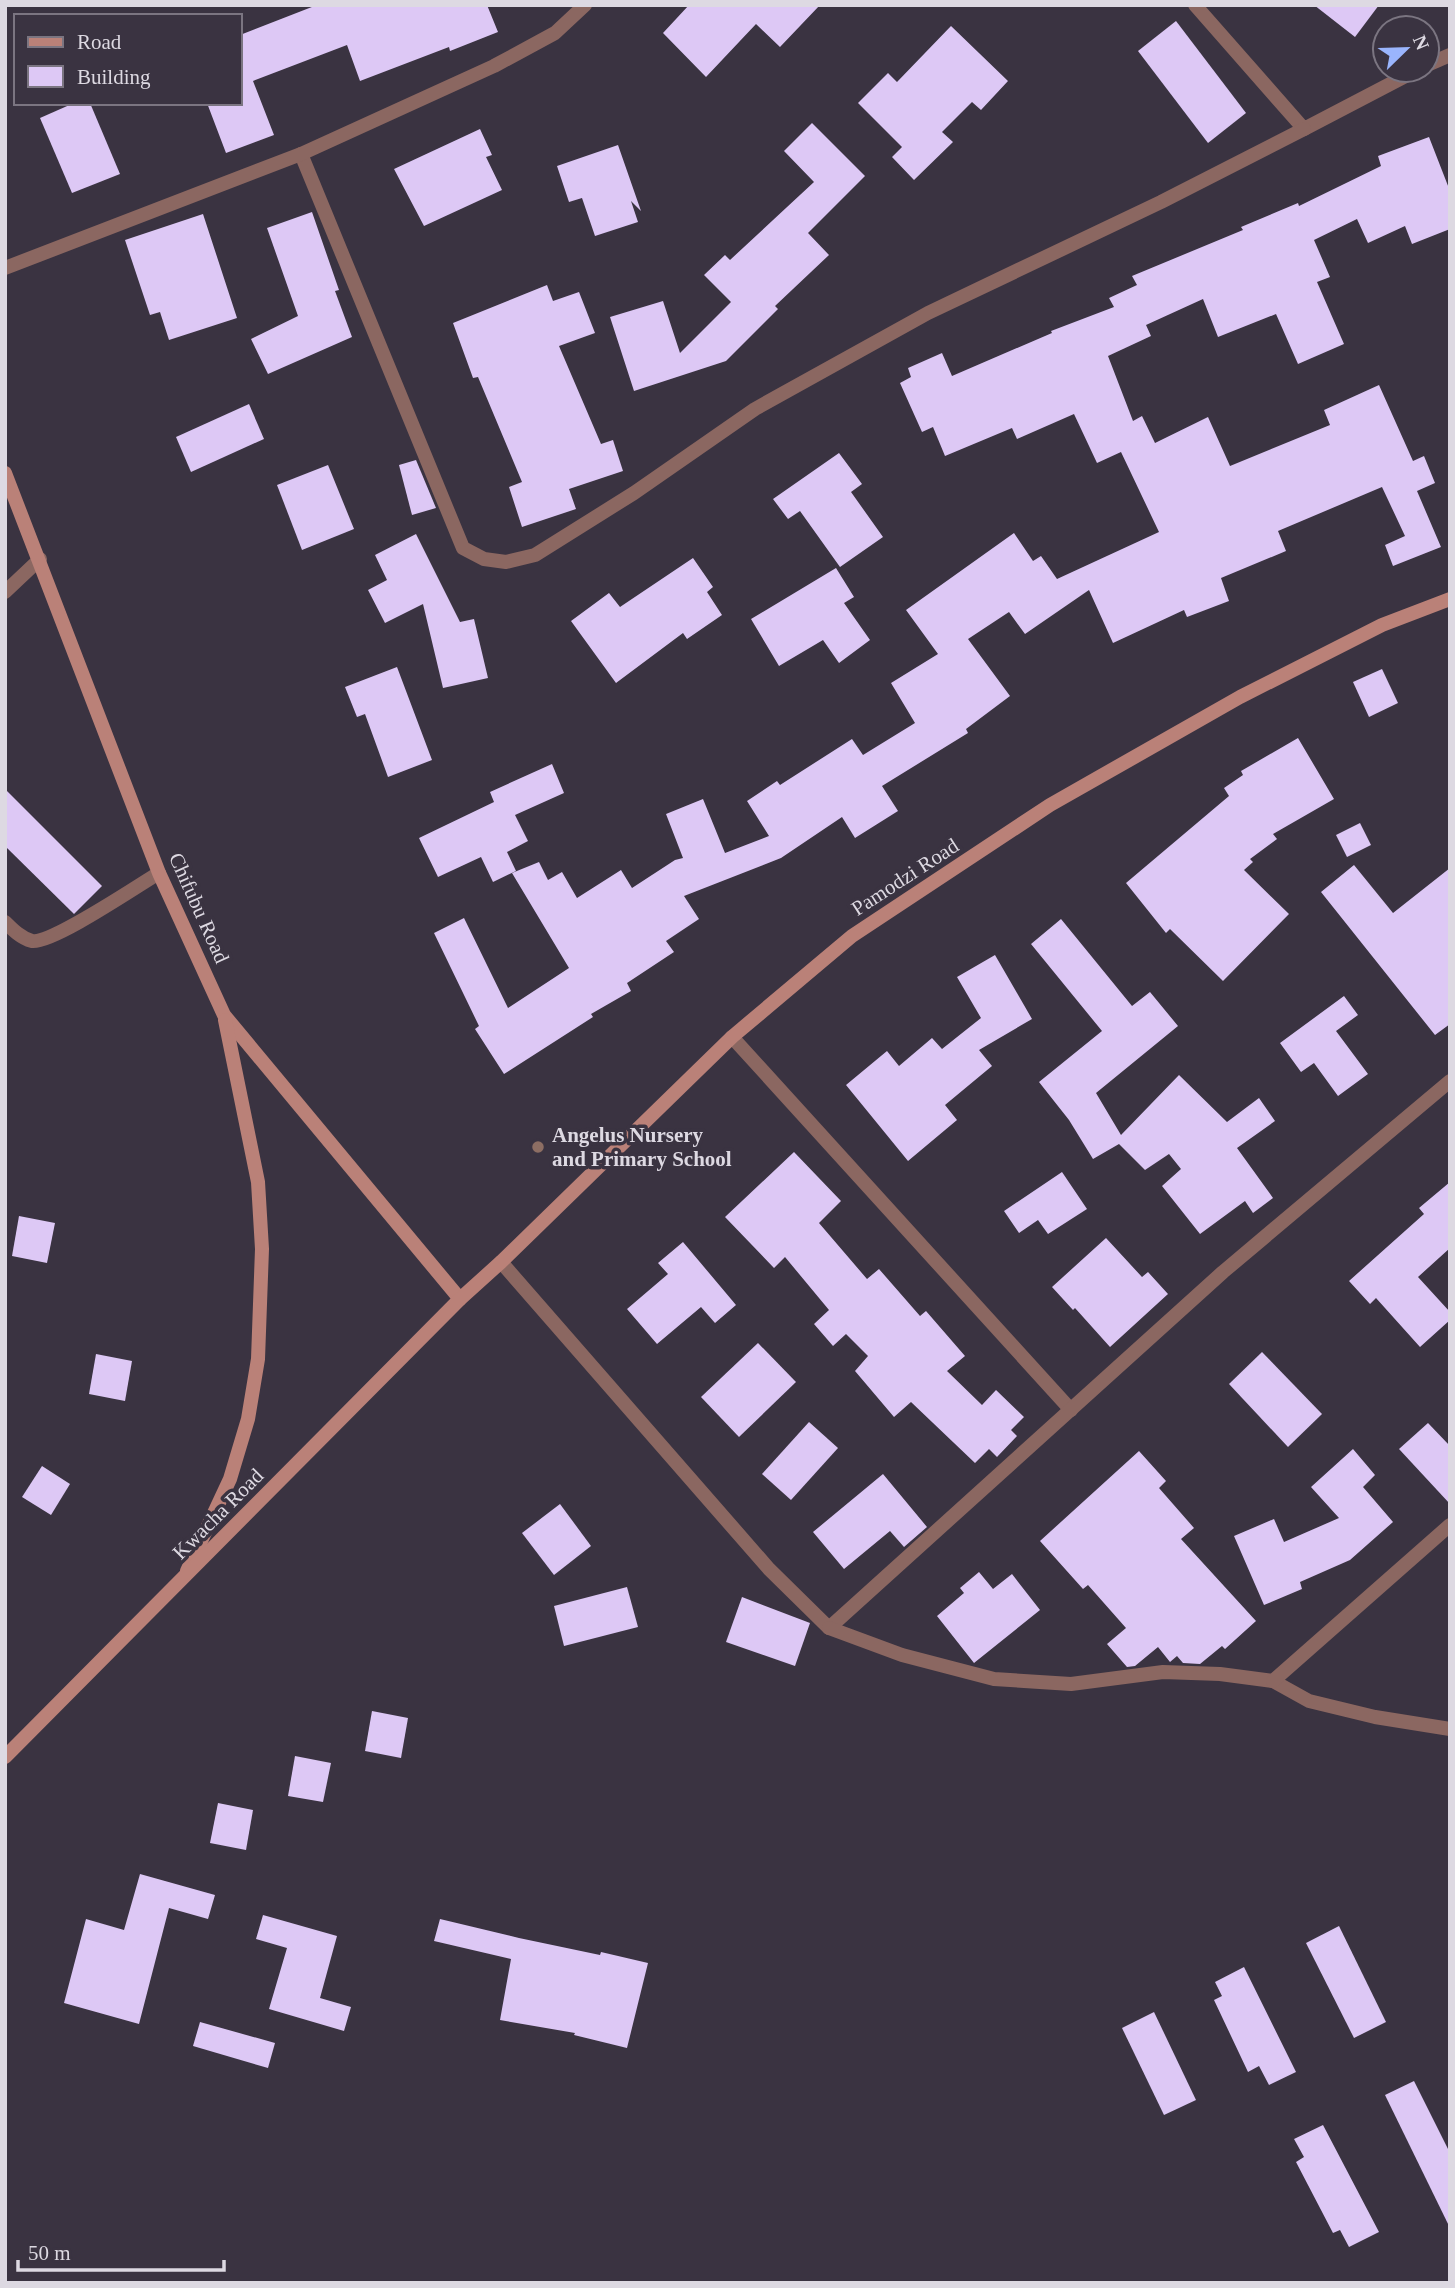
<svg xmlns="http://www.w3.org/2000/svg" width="1455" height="2288" viewBox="0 0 1455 2288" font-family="'Times New Roman',serif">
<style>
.building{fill:#ddc8f5}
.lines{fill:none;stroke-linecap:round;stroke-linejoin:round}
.street{stroke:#8b6761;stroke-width:14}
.secondary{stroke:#ba8178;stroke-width:14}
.education-dot{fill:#8d6e63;stroke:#3a3341;stroke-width:2.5}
.labels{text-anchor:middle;stroke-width:7;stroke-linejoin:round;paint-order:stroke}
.street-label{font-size:21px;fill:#ddd9e2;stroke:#3a3341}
.poi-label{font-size:21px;font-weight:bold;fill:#ddd9e2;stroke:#3a3341;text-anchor:start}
</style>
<rect width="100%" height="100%" fill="#3a3341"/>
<g class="building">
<path d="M317,5H487L498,32L450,51L449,47L360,81L347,45L253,81L274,135L226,153L207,103H240V35Z"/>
<path d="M689,5H820L780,47L756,24L706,77L663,33Z"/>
<path d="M1314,5H1379L1355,37Z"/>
<path d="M1176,21L1246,113L1208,143L1138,51Z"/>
<path d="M951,26L1008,81L981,110L972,102L942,132L953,142L914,180L892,157L902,147L858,103L888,73L897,82Z"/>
<path d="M74,103H90L120,174L72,193L40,118Z"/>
<path d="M812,123L865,176L808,233L829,255L775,306L778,309L726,361L634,391L610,317L663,301L680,353L731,302L704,275L725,255L730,260L814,182L784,151Z"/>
<path d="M480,129L492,155L486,157L502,190L424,226L394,169Z"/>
<path d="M1429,137L1450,191V229L1412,244L1405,226L1368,243L1357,219L1314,240L1330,277L1317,282L1344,344L1298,364L1276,314L1218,337L1203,299L1146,325L1151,336L1108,356L1133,421L1142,416L1155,443L1208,417L1230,466L1330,425L1324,410L1379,385L1413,461L1424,456L1435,483L1417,491L1441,547L1393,566L1385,545L1405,536L1382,487L1278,531L1286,551L1221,578L1229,601L1187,617L1184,610L1113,643L1089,590L1025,634L1009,612L968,639L1010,696L966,729L968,733L882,786L898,811L855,838L842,817L781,858L684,896L699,919L666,941L674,952L627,983L631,991L591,1014L593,1017L504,1074L475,1029L479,1026L434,933L464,918L508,1008L569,968L512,873L539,862L548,880L562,872L577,898L621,870L632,888L675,860L683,858L666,814L703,799L725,853L769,836L747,801L777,781L780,785L852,739L863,755L915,723L891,683L938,654L906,610L1014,533L1033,561L1041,556L1057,579L1159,532L1121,452L1097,463L1074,414L1017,439L1012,428L945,456L933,427L922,432L900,383L911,377L908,368L942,353L952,376L1052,333L1051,331L1114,307L1109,298L1137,285L1132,276L1243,230L1241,227L1298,203L1299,206L1381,166L1378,156Z"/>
<path d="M618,145L641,211L631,201L638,222L595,236L582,198L569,202L557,166Z"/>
<path d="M312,212L339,290L335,291L352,337L268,374L251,339L298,316L267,228Z"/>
<path d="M203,214L237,318L169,340L160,312L150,315L125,240Z"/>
<path d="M547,285L553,301L579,292L595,333L559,346L601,444L613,440L623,471L569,489L576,509L522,527L509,487L522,482L478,377L473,378L453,323Z"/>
<path d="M249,404L264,439L191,472L176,437Z"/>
<path d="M839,453L862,484L851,492L883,537L840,567L800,511L788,519L773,499Z"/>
<path d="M416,460L436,508L412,515L399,465Z"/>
<path d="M328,465L354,529L302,550L277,485Z"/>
<path d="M416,534L460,622L474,619L488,678L443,688L423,604L385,623L368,590L387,580L375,555Z"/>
<path d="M693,558L713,587L707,592L722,615L687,639L683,633L616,683L571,621L609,593L620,607Z"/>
<path d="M836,568L854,597L844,603L870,640L839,663L823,640L779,666L751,619Z"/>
<path d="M397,667L432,760L388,777L365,714L357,717L345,687Z"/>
<path d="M1382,669L1398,703L1369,717L1353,682Z"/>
<path d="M1298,738L1334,799L1273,834L1277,839L1250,859L1253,862L1244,870L1289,914L1223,981L1170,929L1166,933L1126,883L1229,796L1224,788L1243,775L1241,771Z"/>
<path d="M552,764L564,793L515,815L528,841L507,852L516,871L493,882L481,857L438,877L419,838L494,802L490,792Z"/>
<path d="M5,789L102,886L74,914L5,846Z"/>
<path d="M1360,823L1371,845L1347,857L1336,835Z"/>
<path d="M1354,865L1393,913L1450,868V1024L1435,1035L1321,892Z"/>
<path d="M1061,919L1132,1006L1150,992L1178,1026L1096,1093L1121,1135L1179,1075L1227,1122L1259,1098L1275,1121L1237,1148L1273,1198L1253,1213L1245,1201L1200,1234L1162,1186L1181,1169L1169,1154L1145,1170L1119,1144L1093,1159L1069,1120L1039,1082L1102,1031L1031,944Z"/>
<path d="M995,955L1032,1019L979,1050L992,1066L945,1105L957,1120L908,1161L846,1085L887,1051L899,1066L932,1038L942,1049L981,1018L957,977Z"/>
<path d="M1344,996L1358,1015L1336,1031L1368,1074L1338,1096L1314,1063L1301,1072L1280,1043Z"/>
<path d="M794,1152L841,1201L819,1223L867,1279L879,1269L920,1316L926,1311L965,1356L947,1371L982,1405L996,1390L1024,1417L1011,1430L1017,1436L997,1457L989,1449L975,1463L911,1402L894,1417L855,1371L868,1356L846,1334L833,1346L814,1324L829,1310L785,1257L774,1268L725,1217Z"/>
<path d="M1062,1172L1087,1209L1048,1234L1038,1220L1019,1233L1004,1211Z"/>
<path d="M1450,1182V1248L1418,1277L1450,1312V1320L1420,1347L1376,1298L1370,1304L1349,1281L1424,1214L1419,1208Z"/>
<path d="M19,1216L55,1223L47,1263L12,1256Z"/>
<path d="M1106,1238L1142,1277L1148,1272L1168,1294L1110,1347L1075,1308L1073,1310L1052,1287Z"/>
<path d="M683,1242L736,1305L715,1323L701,1307L657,1344L627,1309L668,1274L658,1263Z"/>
<path d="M758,1343L796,1382L739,1437L701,1397Z"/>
<path d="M1262,1352L1322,1414L1288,1447L1229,1384Z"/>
<path d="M96,1354L132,1361L125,1401L89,1394Z"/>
<path d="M809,1422L838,1448L791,1500L762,1474Z"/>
<path d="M1428,1423L1450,1446V1504L1399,1449Z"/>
<path d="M1353,1449L1375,1475L1363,1487L1393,1522L1350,1560L1300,1582L1302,1589L1264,1605L1234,1536L1274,1519L1284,1542L1339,1518L1311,1487Z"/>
<path d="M1139,1451L1166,1481L1159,1488L1194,1528L1181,1539L1256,1621L1225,1649L1222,1646L1200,1664L1183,1663L1177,1656L1170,1662L1158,1647L1135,1666L1127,1667L1107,1644L1126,1628L1088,1585L1083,1589L1040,1541Z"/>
<path d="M42,1466L70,1484L51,1515L22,1497Z"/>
<path d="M883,1474L927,1527L904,1547L890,1531L844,1569L813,1532Z"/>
<path d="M560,1504L591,1546L554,1575L522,1533Z"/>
<path d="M979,1572L993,1589L1012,1574L1040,1610L974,1663L937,1616L964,1593L960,1588Z"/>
<path d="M627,1587L638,1627L564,1646L554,1606Z"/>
<path d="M742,1597L810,1623L795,1666L726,1642Z"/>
<path d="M372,1711L408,1718L401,1758L365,1751Z"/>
<path d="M295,1756L331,1763L323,1802L288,1796Z"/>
<path d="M218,1803L253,1810L246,1850L210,1843Z"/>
<path d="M140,1874L215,1895L208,1919L169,1908L139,2024L64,2003L86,1919L124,1930Z"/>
<path d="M263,1915L337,1936L320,1998L351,2007L344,2031L269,2009L287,1948L256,1939Z"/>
<path d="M440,1919L519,1938L600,1955L601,1952L648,1963L627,2048L574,2035L575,2033L500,2020L511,1959L434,1941Z"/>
<path d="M1339,1926L1386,2022L1354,2038L1306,1943Z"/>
<path d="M1244,1967L1296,2072L1269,2085L1259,2066L1248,2072L1214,2000L1222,1996L1215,1982Z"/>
<path d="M1154,2012L1196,2100L1164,2115L1122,2028Z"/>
<path d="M200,2022L275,2043L268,2068L193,2046Z"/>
<path d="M1414,2081L1450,2153V2228L1385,2095Z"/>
<path d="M1323,2125L1379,2232L1349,2247L1340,2230L1333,2233L1296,2162L1304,2157L1294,2139Z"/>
</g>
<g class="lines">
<g class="street">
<path d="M1195,5L1304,129L1417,70"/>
<path d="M1427,65L1450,55"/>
<path d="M301,154L463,548L484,559L506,562L535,555L634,493L755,409L928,313L1161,202L1304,129"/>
<path d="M5,268L301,154L494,66L555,33L585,5"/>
<path d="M5,592L40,559"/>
<path d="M5,922C13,930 21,938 32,941C52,944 137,886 159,873"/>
<path d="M732,1037L1071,1410"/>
<path d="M501,1262L769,1569L829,1628L1223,1272L1450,1081"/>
<path d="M829,1628L902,1655L994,1679L1071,1684L1163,1672L1220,1674L1273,1681L1309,1701L1375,1717L1450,1729"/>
<path d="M1273,1681L1450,1525"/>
</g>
<g class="secondary">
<path d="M5,473L159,873L224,1015L460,1299"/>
<path d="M187,1571L230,1479L248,1419L258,1359L262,1249L258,1182L225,1020"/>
<path d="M5,1757L460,1299L501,1262L732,1037L852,936L1050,805L1240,697L1382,625L1450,599"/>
</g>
</g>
<circle class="education-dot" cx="538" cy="1147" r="7"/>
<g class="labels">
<g class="street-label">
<text transform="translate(905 877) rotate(-33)" y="7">Pamodzi Road</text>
<text transform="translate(199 908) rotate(66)" y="7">Chifubu Road</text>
<text transform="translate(218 1514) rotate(-45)" y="7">Kwacha Road</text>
</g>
<g class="poi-label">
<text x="552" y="1142">Angelus Nursery<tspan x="552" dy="24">and Primary School</tspan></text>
</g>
</g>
<rect width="1455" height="2288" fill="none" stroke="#ddd9e2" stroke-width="14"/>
<rect x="14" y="14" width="228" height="91" fill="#3a3341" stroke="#7b7581" stroke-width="2"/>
<rect x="28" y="37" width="35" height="10" fill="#ba8178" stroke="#7b7581" stroke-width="2"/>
<text x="77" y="49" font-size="21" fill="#ddd9e2">Road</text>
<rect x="28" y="66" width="35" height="21" fill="#ddc8f5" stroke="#7b7581" stroke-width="2"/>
<text x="77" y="84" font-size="21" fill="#ddd9e2">Building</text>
<g transform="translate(1406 49) rotate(67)"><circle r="33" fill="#3a3341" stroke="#7b7581" stroke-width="2"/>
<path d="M0-5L12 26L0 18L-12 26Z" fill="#9ab5fd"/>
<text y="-10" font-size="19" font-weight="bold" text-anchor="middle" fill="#ddd9e2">N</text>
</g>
<path d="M18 2260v10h206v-10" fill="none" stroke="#ddd9e2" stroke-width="3.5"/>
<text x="28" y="2260" font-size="21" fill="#ddd9e2" stroke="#3a3341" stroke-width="5" paint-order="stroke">50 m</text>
</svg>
